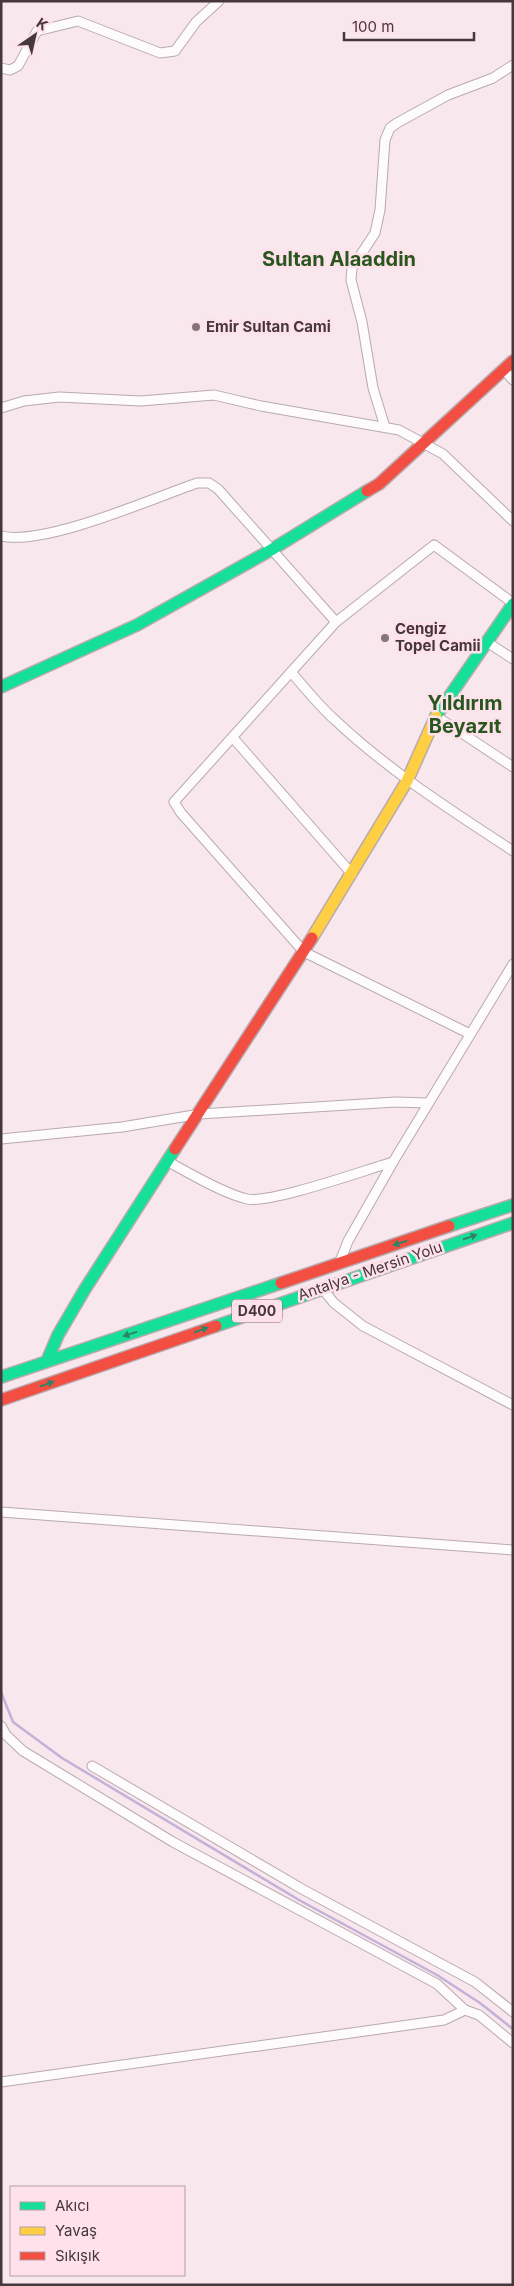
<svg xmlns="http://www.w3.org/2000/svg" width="514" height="2286" viewBox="0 0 514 2286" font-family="Inter,sans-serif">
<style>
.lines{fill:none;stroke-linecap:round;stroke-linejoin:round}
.stream{stroke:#c4b1d9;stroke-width:2.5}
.street-casing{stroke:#b8aaaf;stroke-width:11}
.fast-casing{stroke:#b8aaaf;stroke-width:14}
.slow-casing{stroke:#b8aaaf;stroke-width:14}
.jam-casing{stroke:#b8aaaf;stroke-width:14}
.street{stroke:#fefbfc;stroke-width:9}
.fast{stroke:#16e098;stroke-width:11}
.slow{stroke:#ffcf43;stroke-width:11}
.jam{stroke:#f24e42;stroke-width:11}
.oneway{fill:#308365}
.poi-dot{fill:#847579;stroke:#fee1ea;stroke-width:2}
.labels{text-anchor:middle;stroke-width:5;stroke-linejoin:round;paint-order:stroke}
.shield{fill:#fee1ea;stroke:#7c6a70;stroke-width:1}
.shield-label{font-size:14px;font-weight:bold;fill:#45373b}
.poi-label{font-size:15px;font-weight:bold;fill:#45373b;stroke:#fee1ea;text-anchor:start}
.street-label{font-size:15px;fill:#45373b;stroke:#fee1ea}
.district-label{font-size:20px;font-weight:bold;fill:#28561e;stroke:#fee1ea}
</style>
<rect width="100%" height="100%" fill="#f8e7ed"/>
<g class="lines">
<path class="stream" d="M1,1692L13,1722L62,1758L299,1900L437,1975L480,2003L513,2029"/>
<defs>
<g id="street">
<path d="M1,68L10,70L18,66L37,31L78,21L160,53L175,51L196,22L219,1"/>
<path d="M503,369L513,380"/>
<path d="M1,408L24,401L59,397L141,401L214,395L261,406L399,430L443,454L513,521"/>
<path d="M385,427L373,388L362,322L351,280L352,268L375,233L380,210L385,140L390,128L397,123L448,95L493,78L513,65"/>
<path d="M1,536C45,546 151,499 197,483H209L218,489L336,622"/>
<path d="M487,642L513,659"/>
<path d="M291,672C305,688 319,706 335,720C389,771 451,810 513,851"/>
<path d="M436,716L513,767"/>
<path d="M234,739L352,874"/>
<path d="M470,1034L304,952L181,813L174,802L336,622L434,545L513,603"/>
<path d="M1,1139L122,1127L200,1114L396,1102L428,1103"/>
<path d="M167,1161C187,1172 224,1194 247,1199C270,1204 365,1170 393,1162"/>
<path d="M339,1264L348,1241L393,1162L513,964"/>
<path d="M322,1288L334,1303L363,1326L513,1405"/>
<path d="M1,1512L513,1550"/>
<path d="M1,1726L6,1735L23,1751L173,1842L437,1984L465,2010"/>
<path d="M92,1766L302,1889L475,1982L513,2012"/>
<path d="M1,2082L444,2020L465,2010L479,2015L513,2043"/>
</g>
<g id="fast">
<path d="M1,687L137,625L271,550L367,491"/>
<path d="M436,716L513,604"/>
<path d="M449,1226L513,1205"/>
<path d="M216,1326L513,1223"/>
<path d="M47,1361L58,1335L85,1289L175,1149"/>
<path d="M1,1377L281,1283"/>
</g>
<path id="slow" d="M312,938L407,781L436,716"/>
<g id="jam">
<path d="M367,491L379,484L513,361"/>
<path d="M175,1149L312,938"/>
<path d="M281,1283L449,1226"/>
<path d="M1,1400L216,1326"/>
</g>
</defs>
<use href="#street" class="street-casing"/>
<use href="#fast" class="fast-casing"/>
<use href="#slow" class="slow-casing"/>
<use href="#jam" class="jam-casing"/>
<use href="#street" class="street"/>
<use href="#fast" class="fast"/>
<use href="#slow" class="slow"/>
<use href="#jam" class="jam"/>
</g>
<defs><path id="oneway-solid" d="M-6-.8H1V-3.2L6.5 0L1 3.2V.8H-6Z" transform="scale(1.25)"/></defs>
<g class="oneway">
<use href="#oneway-solid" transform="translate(470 1237) rotate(-19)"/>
<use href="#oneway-solid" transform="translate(400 1243) rotate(162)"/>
<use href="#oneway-solid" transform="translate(201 1330) rotate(-19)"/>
<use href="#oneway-solid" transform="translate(130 1334) rotate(162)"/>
<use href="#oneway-solid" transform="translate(47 1384) rotate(-19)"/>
</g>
<g class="poi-dot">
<circle cx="196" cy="327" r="5"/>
<circle cx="385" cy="638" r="5"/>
</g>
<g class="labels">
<rect class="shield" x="232" y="1299.5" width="50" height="23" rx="4"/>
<g class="shield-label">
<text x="257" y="1316">D400</text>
</g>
<g class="poi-label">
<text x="206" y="332">Emir Sultan Cami</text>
<text x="395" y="634">Cengiz<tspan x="395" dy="17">Topel Camii</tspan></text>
</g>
<g class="street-label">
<text transform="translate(370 1271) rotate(-19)" y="5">Antalya - Mersin Yolu</text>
</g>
<g class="district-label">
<text x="339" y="266">Sultan Alaaddin</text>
<text x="465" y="710">Yıldırım<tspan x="465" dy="23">Beyazıt</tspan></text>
</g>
</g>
<rect width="514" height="2286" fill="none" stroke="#45373b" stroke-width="5"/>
<rect x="10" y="2186" width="175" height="90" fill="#fee1ea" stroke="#b49da4"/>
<rect x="20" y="2202" width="25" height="8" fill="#16e098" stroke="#b49da4"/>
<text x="55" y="2211" font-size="15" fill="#45373b">Akıcı</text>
<rect x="20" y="2227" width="25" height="8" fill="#ffcf43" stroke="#b49da4"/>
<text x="55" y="2236" font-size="15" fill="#45373b">Yavaş</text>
<rect x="20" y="2252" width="25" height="8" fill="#f24e42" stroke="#b49da4"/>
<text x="55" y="2261" font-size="15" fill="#45373b">Sıkışık</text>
<g transform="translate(35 35) rotate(34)" stroke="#fee1ea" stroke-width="4" paint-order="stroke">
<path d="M0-4L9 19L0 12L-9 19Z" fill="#45373b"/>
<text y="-8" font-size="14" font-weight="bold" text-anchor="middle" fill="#45373b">K</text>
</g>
<path d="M344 32v8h130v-8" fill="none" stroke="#45373b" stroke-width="2.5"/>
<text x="352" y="32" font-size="15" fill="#45373b" stroke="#fee1ea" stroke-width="4" paint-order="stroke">100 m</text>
</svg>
